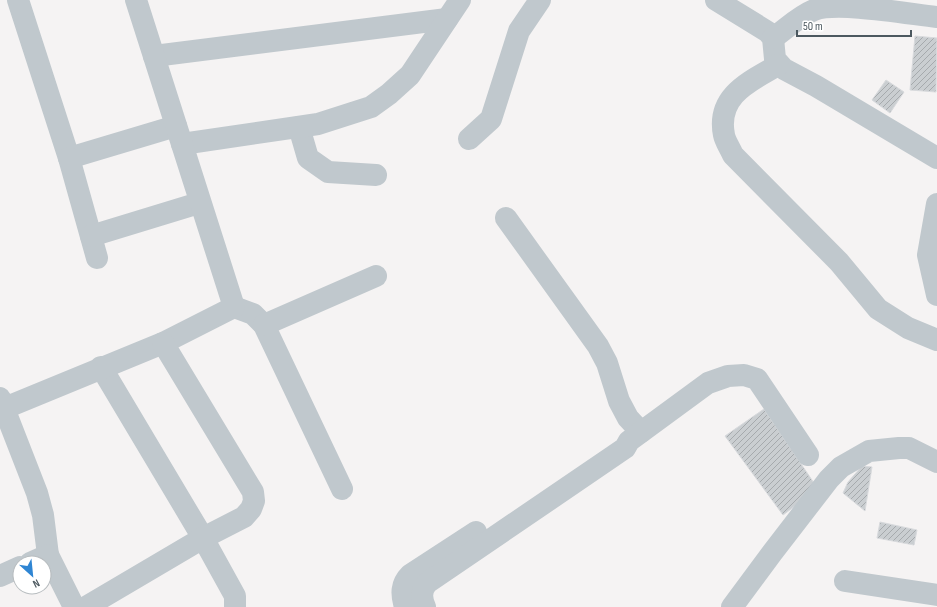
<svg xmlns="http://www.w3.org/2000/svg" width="937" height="607" viewBox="0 0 937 607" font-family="'Sofia Sans Condensed',sans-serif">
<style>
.building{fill:url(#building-hatch);stroke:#d8dadd}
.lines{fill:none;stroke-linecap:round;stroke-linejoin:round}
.minor{stroke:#c0c8cd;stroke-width:22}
</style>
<defs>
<pattern id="building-hatch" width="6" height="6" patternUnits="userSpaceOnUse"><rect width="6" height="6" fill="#caced1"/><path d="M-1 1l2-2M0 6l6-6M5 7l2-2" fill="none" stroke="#a6aaad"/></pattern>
</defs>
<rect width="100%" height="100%" fill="#f5f3f3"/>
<g class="building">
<path d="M915,36L937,38L936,92L910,90Z"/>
<path d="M886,80L904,92L890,113L872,100Z"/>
<path d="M764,409L818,489L783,515L725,436Z"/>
<path d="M862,466L872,467L865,511L843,493L848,482Z"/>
<path d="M880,522L917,530L914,545L877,538Z"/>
</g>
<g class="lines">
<g class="minor">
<path d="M18,0L69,158L176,126"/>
<path d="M716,0L768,32L773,38L775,59L784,69L816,86L937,158"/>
<path d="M773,38C786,29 799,16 814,10C838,1 909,14 937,17"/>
<path d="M154,56L447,19"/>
<path d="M778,65C751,81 716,95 724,135C725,141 730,148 733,155L839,262L878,309L908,328L937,340"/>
<path d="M299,127L308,158L328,172L376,175"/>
<path d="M469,139L491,119L519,31L540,0"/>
<path d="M182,144L318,124L371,107L389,94L410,75L460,0"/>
<path d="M69,158L97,258"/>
<path d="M937,204L928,255L937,295"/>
<path d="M506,218L598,346L607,363L619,401L628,418L641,432"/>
<path d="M91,236L199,203"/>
<path d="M234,307L253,314L264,325L342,489"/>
<path d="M264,325L376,276"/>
<path d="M101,367L203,538L235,596V607"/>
<path d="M0,398L37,493L43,515L48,555"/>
<path d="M0,410L163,343L234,307L136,0"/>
<path d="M30,563L48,555L74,607"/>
<path d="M0,576L20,567"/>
<path d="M845,581L937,595"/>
<path d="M86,607L203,538L244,517L251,509L254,501L253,492L163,343"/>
<path d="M405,607C401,594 401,584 410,575L476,532"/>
<path d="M425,607C421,598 421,591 427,583L625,448L629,441L708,383L728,376L744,375L757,379L808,455"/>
<path d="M732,607L772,553L829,479L841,467L869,451L899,448H909L937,462"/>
</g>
</g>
<g transform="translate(32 575) rotate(153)"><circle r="19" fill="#ffffff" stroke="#b7bcbf"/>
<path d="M0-3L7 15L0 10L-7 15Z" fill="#2f85d3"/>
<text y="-6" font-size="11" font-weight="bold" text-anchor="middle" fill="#4c585f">N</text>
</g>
<path d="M797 30v6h114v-6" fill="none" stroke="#4c585f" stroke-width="2"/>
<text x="803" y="30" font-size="12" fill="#4c585f" stroke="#ffffff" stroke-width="3" paint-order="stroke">50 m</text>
</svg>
